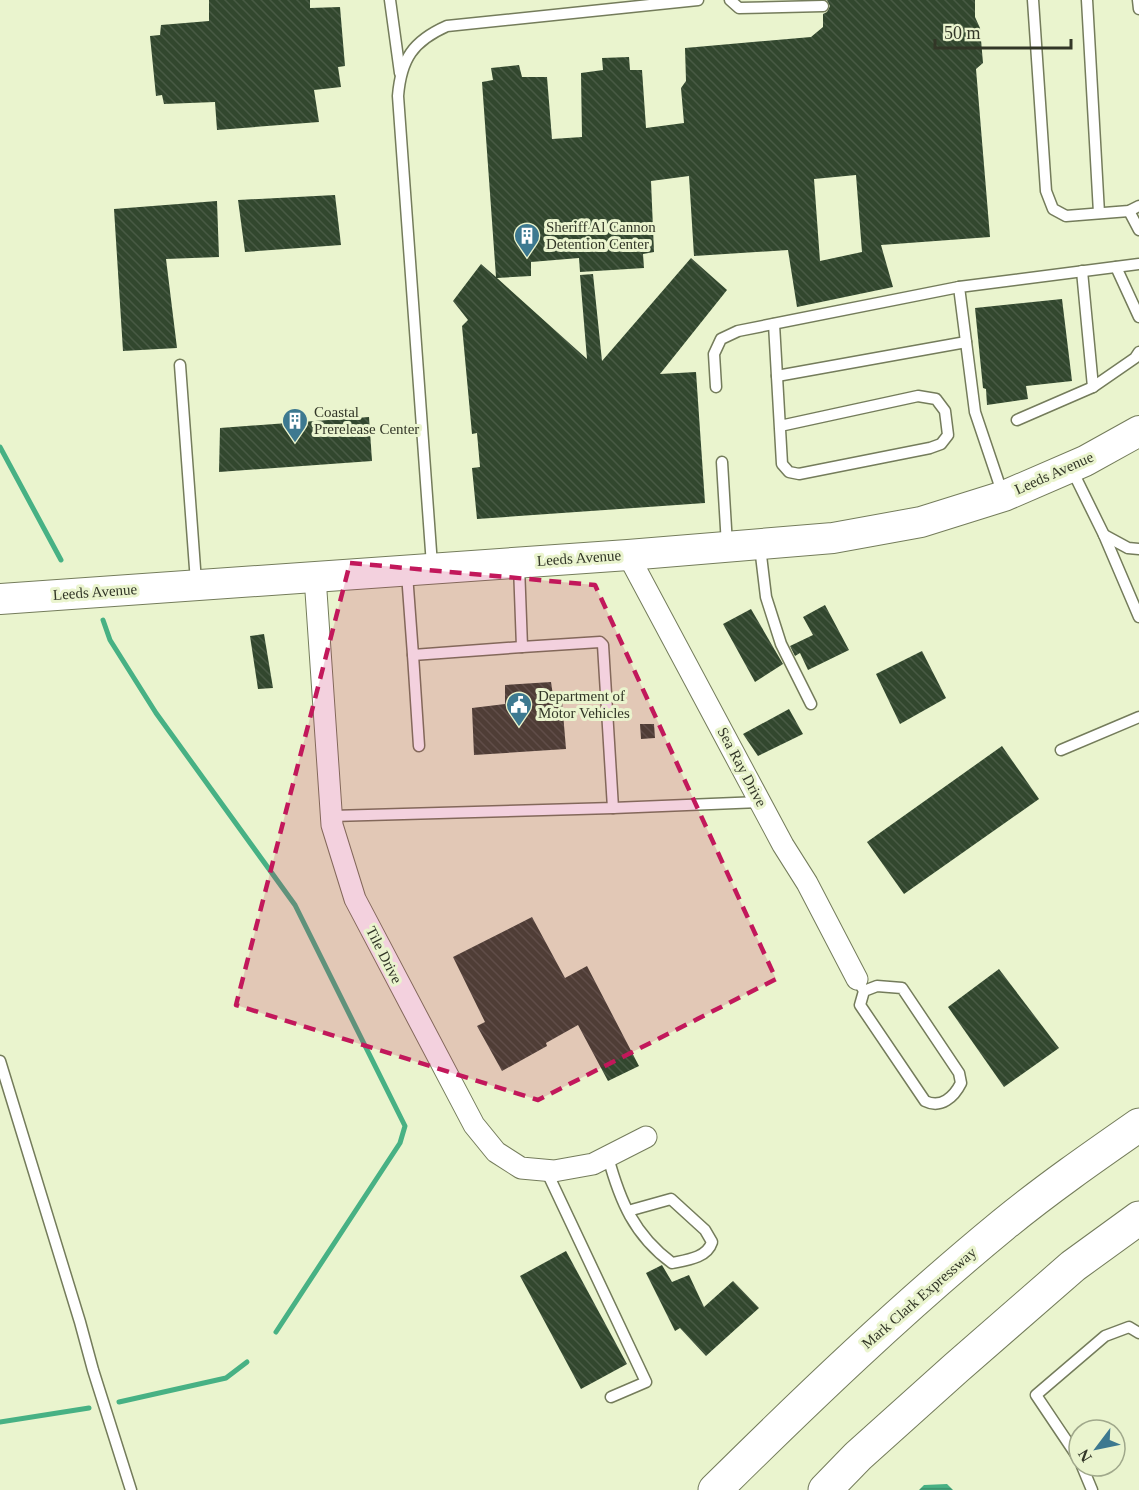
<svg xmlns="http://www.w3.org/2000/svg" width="1139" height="1490" viewBox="0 0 1139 1490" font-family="'Times New Roman',serif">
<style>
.water{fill:url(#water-rules)}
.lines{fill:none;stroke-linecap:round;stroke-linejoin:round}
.stream{stroke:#47b184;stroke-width:5}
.building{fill:url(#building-back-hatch);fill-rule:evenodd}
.lane-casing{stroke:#747c5b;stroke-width:13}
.street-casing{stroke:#747c5b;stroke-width:23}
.secondary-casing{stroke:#747c5b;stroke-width:32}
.highway-casing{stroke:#747c5b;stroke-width:35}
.lane{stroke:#fff;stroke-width:10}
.street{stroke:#fff;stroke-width:21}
.secondary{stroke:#fff;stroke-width:30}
.highway{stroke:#fff;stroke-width:33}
.marked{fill:#c2185b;fill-opacity:0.2;stroke:#c2185b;stroke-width:4.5;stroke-dasharray:12 8;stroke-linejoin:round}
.labels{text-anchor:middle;stroke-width:6;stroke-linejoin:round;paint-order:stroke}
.poi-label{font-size:15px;fill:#323627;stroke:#eaf4ce;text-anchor:start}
.street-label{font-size:15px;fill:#323627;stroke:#eaf4ce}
</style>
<defs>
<pattern id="water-rules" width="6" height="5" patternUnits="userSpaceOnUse" patternTransform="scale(1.5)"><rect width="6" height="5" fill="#47b184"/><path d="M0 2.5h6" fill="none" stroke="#3c916c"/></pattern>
<pattern id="building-back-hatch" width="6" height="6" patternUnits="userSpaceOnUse" patternTransform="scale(1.5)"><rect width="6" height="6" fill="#32472e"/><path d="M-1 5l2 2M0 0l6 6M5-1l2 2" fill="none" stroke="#485a44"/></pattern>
</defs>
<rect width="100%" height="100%" fill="#eaf4ce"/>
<path class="water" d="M947,1484L953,1490H919L924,1485Z"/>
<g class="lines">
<g class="stream">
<path d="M0,447L61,560"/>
<path d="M103,620L110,640L156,713L295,905L405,1126L400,1143L276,1332"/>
<path d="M119,1402L226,1378L247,1362"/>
<path d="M0,1422L89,1408"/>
</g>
</g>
<g class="building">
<path d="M209,0H310V8L340,7L345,66L338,67L341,87L314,90L319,122L217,130L215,102L164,104L162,95L156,96L150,36L160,35L161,25L209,21Z"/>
<path d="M827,0H975V17L980,28L983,63L976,69L990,237L881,245L893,287L797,307L788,250L694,256L689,176L651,181L654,252L643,254L644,268L580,272L579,258L531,262V276L497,278L587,359L580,275L593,274L602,361L691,258L727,290L660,374L696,372L705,503L477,519L472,468L480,467L477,433L472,434L462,326L468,320L453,301L481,264L496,277L482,82L493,80L491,68L519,65L522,77H547L552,139L582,137L581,73L603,70L602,58L629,57L630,70H642L646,128L684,123L681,88L686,81L685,48L811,37L823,27V14L827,12L830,6ZM856,175L862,252L820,261L814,179Z"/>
<path d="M335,195L341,245L245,252L238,200Z"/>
<path d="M217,201L219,257L166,259L177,348L123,351L114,209Z"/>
<path d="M1062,299L1072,381L1026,386L1028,399L987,405L986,389L983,388L975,308Z"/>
<path d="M369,417L372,461L219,472L220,428Z"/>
<path d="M825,605L849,650L808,670L800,653L795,656L790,646L813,635L803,617Z"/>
<path d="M751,609L783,664L755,682L723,624Z"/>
<path d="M264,634L273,688L258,689L250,636Z"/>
<path d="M922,651L946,698L900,724L876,674Z"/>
<path d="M551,682L554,702L562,701L566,749L474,755L472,708L505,704V685Z"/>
<path d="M789,709L803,734L758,756L743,734Z"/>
<path d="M640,724H654L655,738L641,739Z"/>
<path d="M1002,746L1039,799L904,894L867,842Z"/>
<path d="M532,917L565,978L587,966L639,1066L608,1081L578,1025L546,1043L547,1046L502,1071L477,1026L485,1022L453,957Z"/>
<path d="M999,969L1059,1048L1004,1087L948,1007Z"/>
<path d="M566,1251L627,1364L581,1389L520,1276Z"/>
<path d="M662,1265L672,1282L689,1275L704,1307L733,1281L759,1308L706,1356L680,1328L675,1331L646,1273Z"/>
</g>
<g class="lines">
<defs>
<g id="lane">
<path d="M390,0L400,73"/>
<path d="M730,0L739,8L823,6"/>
<path d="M1033,0L1046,191L1053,209L1066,216L1129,211L1139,206"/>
<path d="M1087,0L1099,213"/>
<path d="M1138,0L1139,9"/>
<path d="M1129,211L1139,230"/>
<path d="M1116,267L1139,317"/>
<path d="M1082,271L1093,387"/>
<path d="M774,324L782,464L789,472L799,474L930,448L941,444L948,435L945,411L936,399L918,396L780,426"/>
<path d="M180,365L196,582"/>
<path d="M777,376L966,342"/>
<path d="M716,387L714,354L721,339L738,331L959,287"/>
<path d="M1017,420L1093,387L1135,358L1139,352"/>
<path d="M722,462L727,545"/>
<path d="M1072,470L1104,535L1139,617"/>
<path d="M1003,495L975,412L959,287L1139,264"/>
<path d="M1104,535L1128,548L1139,549"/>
<path d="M760,547L766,597L781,644L811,704"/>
<path d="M432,565L398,96C401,59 413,41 447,26L698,0"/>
<path d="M407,574L413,655L522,647"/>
<path d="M413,655L419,746"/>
<path d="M1061,750L1139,717"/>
<path d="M613,808L760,802"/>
<path d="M332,816L613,808L603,645L600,642L522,647L519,566"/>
<path d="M857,979L864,991L877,986L902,988L959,1073L961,1083C954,1097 941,1109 925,1101L860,1005L864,991"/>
<path d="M0,1061L80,1322L93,1370L131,1490"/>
<path d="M608,1157C620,1201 634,1235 672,1263C687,1260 707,1258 712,1242L705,1230L671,1199L628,1211"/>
<path d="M546,1170L646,1382L611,1397"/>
<path d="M1079,1459L1036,1395L1105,1336L1129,1327L1139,1333"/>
<path d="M1082,1466L1092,1490"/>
</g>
<g id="street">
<path d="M628,555L783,845L807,883L857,979"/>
<path d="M315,577L332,825L355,899L474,1125L496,1152L521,1168L554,1171L593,1164L646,1137"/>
</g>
<path id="secondary" d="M0,599L628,555L833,538L921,522L1004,496L1085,461L1139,431"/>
<g id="highway">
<path d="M715,1490C808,1398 902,1308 1003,1225C1047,1189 1093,1157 1139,1125"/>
<path d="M825,1490L858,1456L956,1368L1073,1266L1139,1218"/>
</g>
</defs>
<use href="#lane" class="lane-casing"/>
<use href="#street" class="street-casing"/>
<use href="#secondary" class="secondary-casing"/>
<use href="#highway" class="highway-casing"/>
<use href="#lane" class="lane"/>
<use href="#street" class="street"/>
<use href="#secondary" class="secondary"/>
<use href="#highway" class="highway"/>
</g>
<path class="marked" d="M350,563L595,585L776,979L538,1100L236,1005Z"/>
<defs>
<symbol id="building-pin" viewBox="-11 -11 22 30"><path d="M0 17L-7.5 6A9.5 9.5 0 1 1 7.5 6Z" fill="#3d7990" stroke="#eaf4ce"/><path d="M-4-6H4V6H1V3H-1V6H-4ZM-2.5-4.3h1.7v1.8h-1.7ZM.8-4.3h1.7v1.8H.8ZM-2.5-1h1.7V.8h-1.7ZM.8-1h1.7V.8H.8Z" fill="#fff"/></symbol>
<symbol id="civic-pin" viewBox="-11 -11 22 30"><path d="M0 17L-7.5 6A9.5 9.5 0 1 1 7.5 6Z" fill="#3d7990" stroke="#eaf4ce"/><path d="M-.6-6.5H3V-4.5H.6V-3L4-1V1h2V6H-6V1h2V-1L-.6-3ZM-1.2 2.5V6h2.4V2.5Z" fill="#fff"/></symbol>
</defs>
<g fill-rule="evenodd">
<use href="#building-pin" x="512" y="221" width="30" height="40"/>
<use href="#building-pin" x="280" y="406" width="30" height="40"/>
<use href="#civic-pin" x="504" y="690" width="30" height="40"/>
</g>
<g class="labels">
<g class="poi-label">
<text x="546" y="232">Sheriff Al Cannon<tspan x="546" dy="17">Detention Center</tspan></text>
<text x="314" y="417">Coastal<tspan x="314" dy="17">Prerelease Center</tspan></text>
<text x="538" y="701">Department of<tspan x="538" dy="17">Motor Vehicles</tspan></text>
</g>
<g class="street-label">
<text transform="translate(1054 473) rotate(-24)" y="5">Leeds Avenue</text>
<text transform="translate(579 558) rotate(-4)" y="5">Leeds Avenue</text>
<text transform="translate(95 592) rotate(-4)" y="5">Leeds Avenue</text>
<text transform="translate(742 767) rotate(62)" y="5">Sea Ray Drive</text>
<text transform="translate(384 955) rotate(63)" y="5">Tile Drive</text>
<text transform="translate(919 1298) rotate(-41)" y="5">Mark Clark Expressway</text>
</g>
</g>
<g transform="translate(1097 1448) rotate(238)"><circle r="28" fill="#eaf4ce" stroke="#a0a88b" stroke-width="1.5"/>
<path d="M0-4.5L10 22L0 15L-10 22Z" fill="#3d7990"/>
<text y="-9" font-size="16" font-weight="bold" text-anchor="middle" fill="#323627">N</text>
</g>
<path d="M935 39v9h136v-9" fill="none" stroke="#323627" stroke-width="3"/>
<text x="944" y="39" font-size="18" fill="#323627" stroke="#eaf4ce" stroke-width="4.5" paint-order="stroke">50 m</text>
</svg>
